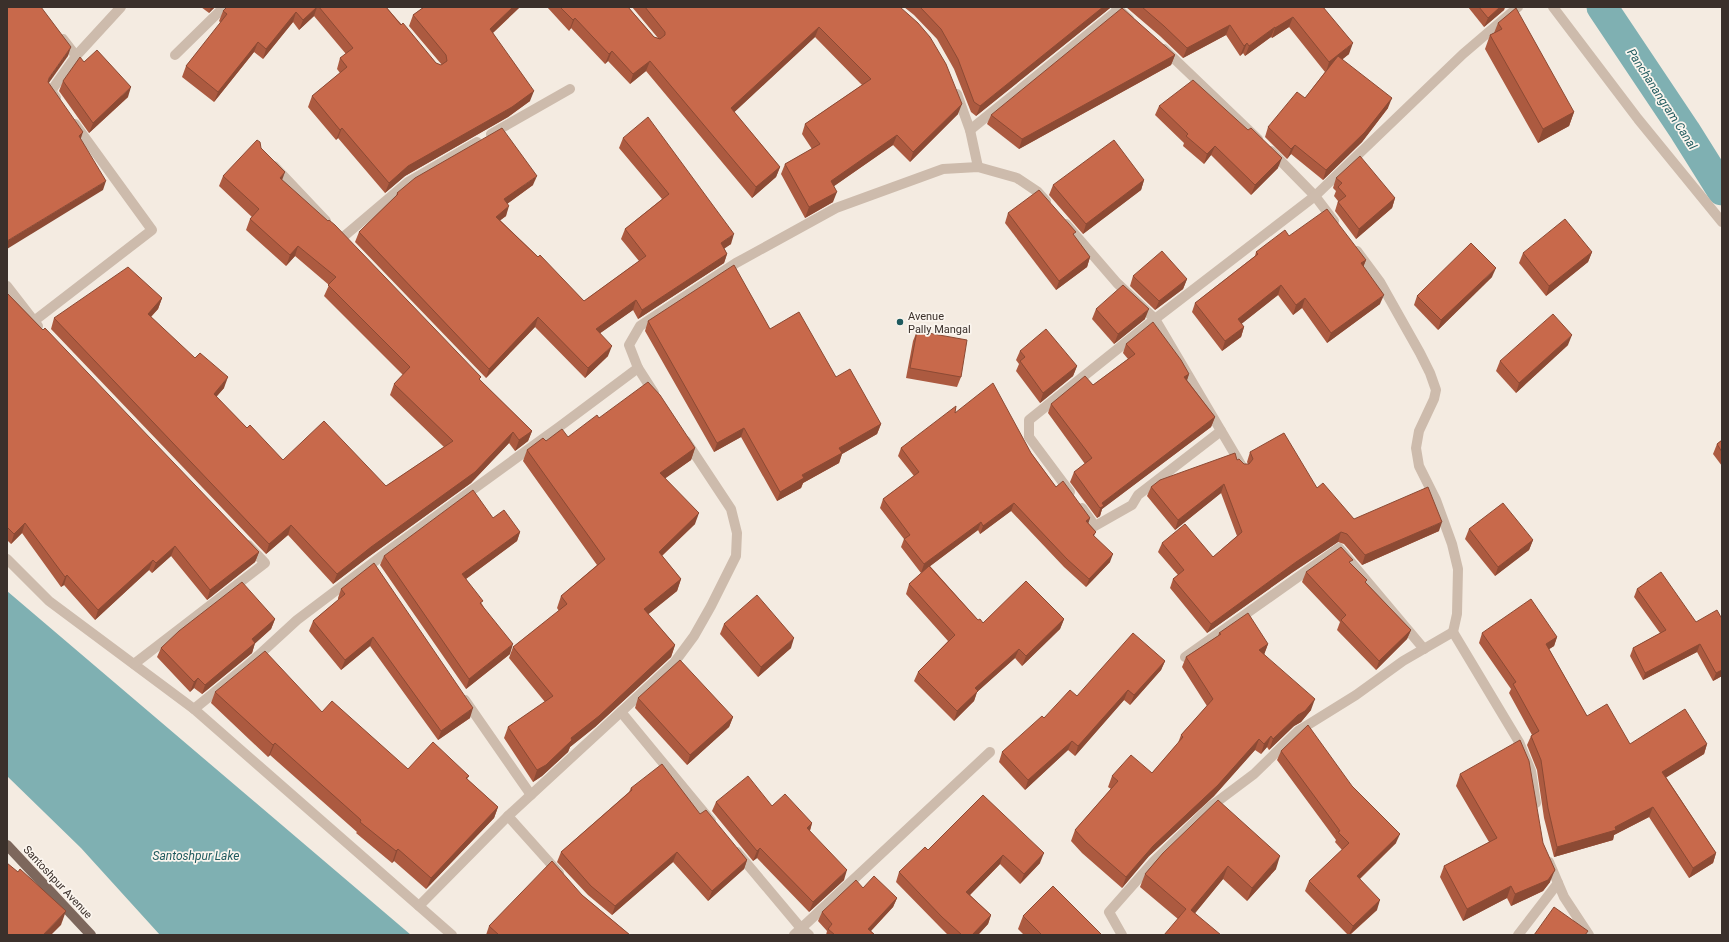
<svg xmlns="http://www.w3.org/2000/svg" width="1729" height="942" viewBox="0 0 1729 942" font-family="Roboto,sans-serif">
<style>
.water{fill:#7fb0b2}
.lines{fill:none;stroke-linecap:round;stroke-linejoin:round}
.canal{stroke:#7fb0b2;stroke-width:31}
.minor{stroke:#cdbbac;stroke-width:10}
.major{stroke:#7d675c;stroke-width:10}
.wall{fill:#ac5a40}
.shaded-wall{fill:#8c4a34}
.building{fill:#c8694b;stroke:#8c4a34}
.poi-dot{fill:#1f5a5e;stroke:#fbf5ee;stroke-width:1.5}
.labels{text-anchor:middle;stroke-width:3.5;stroke-linejoin:round;paint-order:stroke}
.poi-label{font-size:11px;fill:#3b302b;stroke:#fbf5ee;text-anchor:start}
.street-label{font-size:11px;fill:#3b302b;stroke:#fbf5ee}
.water-label{font-size:12px;font-style:italic;fill:#1f5a5e;stroke:#fbf5ee}
</style>
<rect width="100%" height="100%" fill="#f4ebe1"/>
<path class="water" d="M7,591L411,935H160L81,848L7,776Z"/>
<g class="lines">
<path class="canal" d="M1602,7L1685,131L1722,190"/>
<g class="minor">
<path d="M1116,7L1129,19"/>
<path d="M1553,7L1638,119L1722,222"/>
<path d="M1164,49L1258,139"/>
<path d="M175,55L224,7"/>
<path d="M76,56L121,7"/>
<path d="M957,94L970,130L978,167"/>
<path d="M56,98L51,91L76,56L63,39"/>
<path d="M970,130L1118,10"/>
<path d="M491,134L570,89"/>
<path d="M1271,151L1315,196L1334,221"/>
<path d="M274,166L326,221"/>
<path d="M1066,224L1117,283L1155,319L1315,196L1463,54L1518,7"/>
<path d="M342,238L408,182L477,142"/>
<path d="M1357,251L1380,282L1420,353L1430,373L1436,390L1434,399L1419,431L1416,448L1419,466L1436,500L1452,544L1458,569L1457,614L1453,632"/>
<path d="M7,286L38,326"/>
<path d="M34,321L152,230L75,124"/>
<path d="M638,368L654,393"/>
<path d="M1070,492L1029,437V420L1155,319L1243,468"/>
<path d="M1082,508L1095,526L1132,505L1138,495L1221,431"/>
<path d="M7,559L49,601L194,709L452,935"/>
<path d="M1185,657L1339,548L1424,649"/>
<path d="M134,664L265,563L248,545"/>
<path d="M465,700L531,795"/>
<path d="M194,709L248,665L297,620L391,549L559,427L638,368L629,345L640,326L736,263L836,208L943,169L978,167L1017,178L1038,192L1046,201"/>
<path d="M621,712L711,821"/>
<path d="M508,816L559,873"/>
<path d="M737,852L800,927L809,935"/>
<path d="M1549,862L1564,897L1589,935"/>
<path d="M419,906L508,816L674,663L694,636L711,606L736,556L737,533L731,509L686,441"/>
<path d="M794,935L990,752"/>
<path d="M1122,935L1109,912L1154,861L1210,807L1254,774L1298,731L1356,695L1403,661L1453,632L1519,742L1531,771L1536,803"/>
<path d="M1518,935L1558,883"/>
</g>
<path class="major" d="M7,845L91,935"/>
</g>
<g class="wall">
<path d="M201,7H215L209,13Z"/>
<path d="M227,7H386L436,63L441,65H442L409,26L413,15L424,7H520L493,33L530,101L508,117L405,176L385,193L338,138L336,140L308,107L312,96L340,73L337,69L340,58L346,54L314,16L299,30L293,22L263,59L254,52L214,102L182,77L186,66L221,23L219,21L223,11Z"/>
<path d="M547,7H628L654,37L658,38L632,7H900L958,114L910,162L893,145L834,186L833,202L805,218L781,174L785,164L812,149L802,134L805,124L862,85L815,37L734,112L780,167L776,177L752,198L646,71L630,84L608,61L605,64L571,28L569,31Z"/>
<path d="M904,7H1110V8L976,116L971,112L954,69L937,39L914,15Z"/>
<path d="M1126,7H1323L1349,54L1342,59L1388,108L1362,142L1323,180L1291,154L1287,159L1265,137L1268,127L1305,98L1325,72L1289,27L1272,38L1271,37L1245,56L1243,53L1240,56L1226,35L1183,58L1160,36Z"/>
<path d="M1468,7H1505L1504,10L1484,27Z"/>
<path d="M1498,23L1574,112L1569,126L1538,143L1485,49L1490,35L1494,33Z"/>
<path d="M1175,55L1171,65L1019,149L987,124L991,115Z"/>
<path d="M63,81L128,97L89,133L59,91Z"/>
<path d="M1159,106L1248,130L1278,168L1251,195L1211,155L1204,164L1183,146L1184,143L1155,115Z"/>
<path d="M623,138L731,244L724,248L727,254L724,263L638,319L633,310L600,333L608,356L585,378L535,327L486,378L355,242L359,232L396,196L397,193L533,185L507,204L506,216L500,220L584,301L639,261L621,239L625,229L662,199L619,148Z"/>
<path d="M261,148L282,180L480,380L532,431L528,441L515,451L509,443L471,483L367,558L333,584L288,535L266,554L51,329L54,318L162,298L158,309L151,317L224,388L216,397L247,428L283,460L386,486L444,447L390,395L394,384L403,375L324,296L329,285L295,256L286,266L246,230L250,219L252,217L219,186L223,176Z"/>
<path d="M1336,178L1395,198L1392,208L1356,239L1335,211L1338,201L1334,196L1336,191L1333,188Z"/>
<path d="M1144,180L1141,190L1083,234L1049,195L1053,185Z"/>
<path d="M1008,213L1074,236L1090,257L1087,267L1056,290L1005,223Z"/>
<path d="M1289,236L1366,260L1363,267L1380,304L1327,343L1302,308L1293,315L1278,295L1241,324L1244,327L1241,337L1222,351L1192,312L1195,303L1255,256L1256,252Z"/>
<path d="M1592,252L1588,262L1546,296L1519,263L1523,253Z"/>
<path d="M1133,276L1187,279L1183,289L1155,310L1130,286Z"/>
<path d="M1492,277L1438,330L1414,305L1417,296Z"/>
<path d="M7,293L259,552L255,562L207,600L171,556L152,573L149,570L95,620L64,585L61,587L22,533L11,544L7,540Z"/>
<path d="M1096,309L1145,319L1114,344L1092,319Z"/>
<path d="M648,321L770,329L836,377L881,424L877,434L842,454L839,463L803,483L801,488L777,501L741,437L714,452L645,331Z"/>
<path d="M917,331L961,377L957,387L906,378L913,341Z"/>
<path d="M1126,344L1189,374L1187,380L1215,417L1211,427L1102,509L1100,516L1097,518L1070,482L1074,472L1085,464L1048,413L1051,404L1093,385L1128,359L1123,353Z"/>
<path d="M1568,345L1516,393L1496,371L1500,361Z"/>
<path d="M1020,351L1077,366L1073,376L1040,403L1016,371L1019,364L1016,360Z"/>
<path d="M955,413L1031,453L1056,487L1090,518L1088,523L1096,532L1094,536L1110,562L1086,587L1064,567L1011,511L980,534L978,530L930,566L978,620L983,623L1064,619L1060,629L1022,666L1015,658L977,692L974,701L954,721L914,681L918,672L948,641L906,594L909,584L926,569L921,573L901,547L904,539L880,508L883,499L914,476L898,456L901,448Z"/>
<path d="M599,418L695,448L691,460L665,478L695,524L662,556L681,579L677,591L648,614L675,645L671,657L595,727L570,747L568,752L542,776L533,782L504,738L508,727L545,702L509,658L513,647L559,611L557,608L561,596L597,565L523,461L527,450L546,441L568,437Z"/>
<path d="M1722,440V466L1713,454L1717,444Z"/>
<path d="M1250,452L1317,488L1354,519L1439,531L1362,565L1344,544L1338,542L1293,572L1207,633L1170,588L1173,579L1178,575L1158,552L1162,543L1213,557L1237,536L1221,493L1175,530L1147,496L1151,487L1237,460L1244,464H1248L1247,462Z"/>
<path d="M493,518L520,532L517,541L466,579L482,604L510,654L466,689L380,565L384,556Z"/>
<path d="M1469,529L1533,540L1529,550L1495,576L1465,539Z"/>
<path d="M1351,564L1366,583L1411,630L1407,639L1376,670L1337,630L1340,622L1302,582L1306,572Z"/>
<path d="M341,589L470,718L438,740L370,646L341,670L309,631L313,621L338,600V598Z"/>
<path d="M1637,589L1696,622L1722,619V676L1713,681L1697,652L1643,680L1630,656L1633,648L1660,633L1634,597Z"/>
<path d="M275,619L271,629L255,643L252,653L202,694L194,688L190,692L157,657L161,648Z"/>
<path d="M724,624L791,648L758,677L720,634Z"/>
<path d="M1219,633L1268,644L1264,654L1311,710L1301,722L1294,726L1269,750L1267,747L1261,754L1255,750L1214,796L1149,856L1122,888L1082,853L1071,841L1075,830L1111,789L1108,787L1112,776L1152,773L1178,743L1181,735L1207,706L1182,667L1186,657L1218,636Z"/>
<path d="M1482,633L1557,637L1554,646L1549,649L1587,716L1630,744H1707L1704,754L1666,777L1716,853L1713,863L1689,878L1649,817L1614,835L1613,840L1554,857L1544,818L1537,770L1527,745L1531,736L1532,735L1509,693L1511,689L1479,643Z"/>
<path d="M1165,661L1161,670L1130,705L1124,700L1075,756L1068,750L1025,790L999,762L1002,752L1044,718L1077,696Z"/>
<path d="M215,692L322,712L408,769L469,776L467,779L498,807L494,818L426,889L394,861L392,863L356,833L357,832L270,755L268,757L211,703Z"/>
<path d="M638,698L733,717L729,727L687,765L635,708Z"/>
<path d="M1281,751L1352,786L1396,843L1360,879L1377,910L1350,935H1348L1305,891L1309,881L1342,850L1335,842L1336,840L1277,760Z"/>
<path d="M1460,774L1543,843L1550,882L1543,891L1511,906L1507,898L1463,921L1440,877L1444,866L1489,842L1456,786Z"/>
<path d="M631,788L700,814L747,860L744,869L708,901L673,862L612,915L588,895L557,862L561,852L629,792Z"/>
<path d="M983,795L1040,863L1020,884L1000,864L970,895L991,915L988,924L978,935H948L939,926L896,882L899,872L928,850Z"/>
<path d="M716,802L772,806L812,823L810,831L844,880L809,912L757,858L753,861L712,811Z"/>
<path d="M1163,853L1276,869L1247,901L1223,879L1195,913L1178,919L1140,887L1145,874Z"/>
<path d="M863,888L897,898L893,907L871,931L875,935H826L827,931L818,921L822,912Z"/>
<path d="M582,895L630,935H486L489,926Z"/>
<path d="M1023,916L1102,935H1024L1018,929Z"/>
</g>
<g class="shaded-wall">
<path d="M211,7H215L209,13Z"/>
<path d="M317,7L314,16L299,30L303,20Z"/>
<path d="M513,7H520L486,39L490,29Z"/>
<path d="M1103,7H1110V8L976,116L980,106Z"/>
<path d="M1500,7H1505L1504,10L1484,27L1488,18Z"/>
<path d="M296,12L293,22L263,59L266,49Z"/>
<path d="M1293,17L1289,27L1272,38L1275,28Z"/>
<path d="M575,18L571,28L569,31L573,20Z"/>
<path d="M1230,25L1226,35L1183,58L1187,48Z"/>
<path d="M819,27L815,37L727,119L731,108Z"/>
<path d="M1275,27L1271,37L1245,56L1249,46Z"/>
<path d="M258,42L254,52L214,102L218,92Z"/>
<path d="M1247,43L1243,53L1240,56L1244,46Z"/>
<path d="M1353,43L1349,54L1326,73L1329,62Z"/>
<path d="M71,47L68,56L46,87L49,78Z"/>
<path d="M612,51L608,61L605,64L609,54Z"/>
<path d="M1175,55L1171,65L1019,149L1022,139Z"/>
<path d="M650,61L646,71L630,84L633,74Z"/>
<path d="M131,87L128,97L89,133L93,123Z"/>
<path d="M534,91L530,101L508,117L405,176L385,193L389,183L408,166Z"/>
<path d="M1392,98L1388,108L1362,142L1323,180L1326,170Z"/>
<path d="M962,104L958,114L910,162L913,152Z"/>
<path d="M1574,112L1569,126L1538,143L1543,129Z"/>
<path d="M342,128L338,138L336,140L340,130Z"/>
<path d="M83,132L80,141L79,136Z"/>
<path d="M897,135L893,145L827,191L831,181Z"/>
<path d="M1295,145L1291,154L1287,159L1291,149Z"/>
<path d="M1215,146L1211,155L1204,164L1207,154Z"/>
<path d="M1282,158L1278,168L1251,195L1255,185Z"/>
<path d="M780,167L776,177L752,198L756,187Z"/>
<path d="M285,172L281,183L280,178Z"/>
<path d="M537,176L533,185L500,209L504,199Z"/>
<path d="M1144,180L1141,190L1083,234L1086,224Z"/>
<path d="M106,181L103,190L7,249V241Z"/>
<path d="M837,192L833,202L805,218L809,207Z"/>
<path d="M1395,198L1392,208L1356,239L1359,229Z"/>
<path d="M509,206L506,216L493,226L496,217Z"/>
<path d="M734,234L731,244L718,253L721,243Z"/>
<path d="M298,246L295,256L286,266L290,255Z"/>
<path d="M1592,252L1588,262L1546,296L1549,286Z"/>
<path d="M727,254L724,263L638,319L642,310Z"/>
<path d="M1090,257L1087,267L1056,290L1059,281Z"/>
<path d="M1366,260L1362,270L1361,263Z"/>
<path d="M1496,268L1492,277L1438,330L1441,320Z"/>
<path d="M1187,279L1183,289L1155,310L1159,301Z"/>
<path d="M1281,285L1278,295L1235,329L1238,319Z"/>
<path d="M1384,295L1380,304L1327,343L1331,333Z"/>
<path d="M162,298L158,309L144,324L148,314Z"/>
<path d="M1305,298L1302,308L1293,315L1296,305Z"/>
<path d="M636,300L633,310L592,339L596,329Z"/>
<path d="M1149,309L1145,319L1114,344L1118,334Z"/>
<path d="M538,317L535,327L486,378L489,369Z"/>
<path d="M1244,327L1241,337L1222,351L1225,341Z"/>
<path d="M1572,335L1568,345L1516,393L1519,383Z"/>
<path d="M612,346L608,356L585,378L588,368Z"/>
<path d="M1077,366L1073,376L1040,403L1043,393Z"/>
<path d="M1189,374L1186,383L1184,377Z"/>
<path d="M228,377L224,388L210,404L214,394Z"/>
<path d="M1215,417L1211,427L1102,509L1100,516L1097,518L1102,503Z"/>
<path d="M881,424L877,434L842,454L839,463L803,483L801,488L777,501L780,492L839,448Z"/>
<path d="M744,428L741,437L714,452L717,443Z"/>
<path d="M532,431L528,441L515,451L519,440Z"/>
<path d="M513,432L509,443L471,483L367,558L333,584L337,574Z"/>
<path d="M695,448L691,460L656,485L660,473Z"/>
<path d="M1224,484L1221,493L1175,530L1178,520Z"/>
<path d="M1014,503L1011,511L980,534L983,526Z"/>
<path d="M699,513L695,524L654,563L659,552Z"/>
<path d="M1090,518L1087,527L1086,521Z"/>
<path d="M981,522L978,530L921,573L924,564Z"/>
<path d="M1442,522L1439,531L1362,565L1365,555Z"/>
<path d="M25,523L22,533L11,544L14,534Z"/>
<path d="M291,525L288,535L266,554L269,544Z"/>
<path d="M520,532L517,541L459,584L462,574Z"/>
<path d="M1341,532L1338,542L1293,572L1207,633L1211,624L1296,562Z"/>
<path d="M1533,540L1529,550L1495,576L1498,567Z"/>
<path d="M175,546L171,556L152,573L156,563Z"/>
<path d="M259,552L255,562L207,600L210,590Z"/>
<path d="M1113,554L1110,562L1086,587L1089,579Z"/>
<path d="M153,560L149,570L95,620L98,610Z"/>
<path d="M67,575L64,585L61,587L65,577Z"/>
<path d="M681,579L677,591L640,621L644,609Z"/>
<path d="M275,619L271,629L250,648L255,643L252,653L202,694L205,685L252,639Z"/>
<path d="M1064,619L1060,629L1022,666L1026,656Z"/>
<path d="M1411,630L1407,639L1376,670L1379,661Z"/>
<path d="M373,637L370,646L341,670L345,660Z"/>
<path d="M1557,637L1554,646L1543,653L1546,644Z"/>
<path d="M794,638L791,648L758,677L761,667Z"/>
<path d="M513,644L510,654L466,689L469,679Z"/>
<path d="M1268,644L1264,655L1259,650Z"/>
<path d="M1700,644L1697,652L1643,680L1645,673Z"/>
<path d="M675,645L671,657L595,727L570,747L568,752L542,776L533,782L537,770L571,738Z"/>
<path d="M1019,649L1015,658L977,692L974,701L954,721L957,711L975,688Z"/>
<path d="M1165,661L1161,670L1130,705L1134,695Z"/>
<path d="M1722,670V676L1713,681L1716,673Z"/>
<path d="M198,678L194,688L190,692L194,682Z"/>
<path d="M1128,690L1124,700L1075,756L1078,746Z"/>
<path d="M1315,699L1311,710L1301,722L1294,726L1269,750L1273,739Z"/>
<path d="M473,708L470,718L438,740L441,731Z"/>
<path d="M733,717L729,727L687,765L690,755Z"/>
<path d="M1271,736L1267,747L1261,754L1264,744Z"/>
<path d="M1259,739L1255,750L1214,796L1149,856L1122,888L1126,877L1153,846Z"/>
<path d="M1072,741L1068,750L1025,790L1028,780Z"/>
<path d="M275,743L270,755L268,757L273,745Z"/>
<path d="M1707,744L1704,754L1659,782L1662,772Z"/>
<path d="M498,807L494,818L426,889L431,878Z"/>
<path d="M1653,807L1649,817L1614,835L1613,840L1554,857L1557,847L1615,827Z"/>
<path d="M812,823L809,833L807,828Z"/>
<path d="M1400,834L1396,843L1353,885L1357,876Z"/>
<path d="M760,848L757,858L753,861L757,851Z"/>
<path d="M398,849L394,861L392,863L396,851Z"/>
<path d="M677,852L673,862L612,915L615,906Z"/>
<path d="M1044,853L1040,863L1020,884L1024,874Z"/>
<path d="M1716,853L1713,863L1689,878L1693,868Z"/>
<path d="M1003,855L1000,864L963,902L966,892Z"/>
<path d="M1280,856L1276,869L1247,901L1252,888Z"/>
<path d="M747,860L744,869L708,901L712,891Z"/>
<path d="M1228,866L1223,879L1187,923L1191,910Z"/>
<path d="M847,870L844,880L809,912L813,902Z"/>
<path d="M1555,870L1550,882L1543,891L1511,906L1515,894Z"/>
<path d="M1511,886L1507,898L1463,921L1467,909Z"/>
<path d="M897,898L893,907L867,935L868,929Z"/>
<path d="M1380,900L1377,910L1349,935L1353,926Z"/>
<path d="M66,911L61,925L51,935H43Z"/>
<path d="M991,915L988,924L978,935H972Z"/>
</g>
<g class="building">
<path d="M7,7H41L71,47L49,78L48,82L83,132L79,136L106,181L7,241Z"/>
<path d="M227,7H317L303,20L296,12L266,49L258,42L218,92L186,66L227,14L223,11Z"/>
<path d="M319,7H386L401,25L403,23L436,63L441,65L447,61L446,55L413,15L424,7H513L490,29L534,91L512,107L408,166L389,183L342,128L340,130L312,96L347,67L340,58L353,48Z"/>
<path d="M560,7H628L654,37L660,39L665,35V32L645,7H900L918,23L930,37L946,64L962,104L913,152L897,135L831,181L837,192L809,207L785,164L820,144L805,124L871,79L819,27L731,108L780,167L756,187L650,61L633,74L612,51L609,54L575,18L573,20Z"/>
<path d="M920,7H1103L980,106L974,102L958,59L941,29Z"/>
<path d="M1142,7H1323L1353,43L1329,62L1293,17L1275,28V27L1249,46L1247,43L1244,46L1230,25L1187,48L1164,26Z"/>
<path d="M1479,7H1500L1488,18Z"/>
<path d="M1122,8L1175,55L1022,139L991,115Z"/>
<path d="M1516,8L1574,112L1543,129L1490,35L1502,29L1498,23Z"/>
<path d="M97,50L131,87L93,123L63,81L80,57L84,62Z"/>
<path d="M1338,56L1392,98L1365,132L1326,170L1295,145L1291,149L1268,127L1297,92L1305,98Z"/>
<path d="M1193,80L1248,130L1251,128L1282,158L1255,185L1215,146L1207,154L1186,136L1188,134L1159,106Z"/>
<path d="M648,117L734,234L721,243L727,254L642,310L636,300L596,329L612,346L588,368L538,317L489,369L359,232L398,194L397,193L415,178L502,128L537,176L504,199L509,206L496,217L538,257L540,255L584,301L646,256L625,229L669,194L623,138Z"/>
<path d="M257,140L260,142L261,148L285,172L280,178L328,221L329,220L335,225L481,377L479,379L532,431L519,440L513,432L475,472L371,547L337,574L291,525L269,544L54,318L128,267L162,298L148,314L195,358L200,353L228,377L214,394L247,428L250,425L283,460L324,421L386,486L453,441L394,384L410,367L328,285L336,277L298,246L290,255L250,219L259,209L223,176Z"/>
<path d="M1114,140L1144,180L1086,224L1053,185Z"/>
<path d="M1360,156L1395,198L1359,229L1338,202L1346,196L1338,187L1342,183L1336,178Z"/>
<path d="M1039,190L1076,232L1073,234L1090,257L1059,281L1008,213Z"/>
<path d="M1327,209L1366,260L1361,263L1384,295L1331,333L1305,298L1296,305L1281,285L1238,319L1244,327L1225,341L1195,303L1258,254L1256,252L1285,230L1289,236Z"/>
<path d="M1565,219L1592,252L1549,286L1523,253Z"/>
<path d="M1471,243L1496,268L1441,320L1417,296Z"/>
<path d="M1162,251L1187,279L1159,301L1133,276Z"/>
<path d="M734,265L770,329L799,312L836,377L850,369L881,424L839,448L842,453L802,475L804,478L780,492L744,428L717,443L648,321Z"/>
<path d="M1123,285L1149,309L1118,334L1096,309Z"/>
<path d="M7,293L43,330L45,328L259,552L210,590L175,546L156,563L153,560L98,610L67,575L65,577L25,523L14,534L7,527Z"/>
<path d="M1553,314L1572,335L1519,383L1500,361Z"/>
<path d="M1153,322L1181,360L1189,374L1184,377L1215,417L1102,503L1104,506L1100,508L1074,472L1092,458L1051,404L1085,376L1093,385L1135,354L1126,344Z"/>
<path d="M1046,329L1077,366L1043,393L1020,361L1025,357L1020,351Z"/>
<path d="M917,331L967,340L961,377L910,368Z"/>
<path d="M648,382L660,395L695,448L660,473L699,513L659,552L681,579L644,609L675,645L599,716L571,738L572,740L546,765L537,770L508,727L553,696L513,647L567,604L561,596L605,559L527,450L543,438L546,441L562,429L568,437L597,415L599,418Z"/>
<path d="M993,383L1031,453L1056,487L1063,481L1090,518L1086,521L1096,532L1093,535L1113,554L1089,579L1067,559L1014,503L983,526L981,522L924,564L904,539L910,535L883,499L919,472L901,448L956,406L955,413Z"/>
<path d="M1284,433L1317,488L1323,483L1354,519L1428,487L1442,522L1365,555L1347,534L1341,532L1296,562L1211,624L1173,579L1184,570L1162,543L1185,524L1213,557L1242,532L1224,484L1178,520L1151,487L1160,480L1235,453L1237,460L1239,459L1244,464H1249L1253,459L1250,452Z"/>
<path d="M1722,440V452L1717,444Z"/>
<path d="M473,490L493,518L504,510L520,532L462,574L483,601L480,603L513,644L469,679L384,556Z"/>
<path d="M1503,503L1533,540L1498,567L1469,529Z"/>
<path d="M1341,547L1353,560L1349,562L1367,580L1365,582L1411,630L1379,661L1341,620L1346,615L1306,572Z"/>
<path d="M374,563L473,708L441,731L373,637L345,660L313,621L345,594L341,589Z"/>
<path d="M929,566L978,620L980,619L983,623L1026,581L1064,619L1026,656L1019,649L975,688L978,691L957,711L918,672L955,635L909,584Z"/>
<path d="M1661,572L1696,622L1717,610L1722,619V670L1716,673L1700,644L1645,673L1633,648L1666,630L1637,589Z"/>
<path d="M242,582L275,619L252,639L255,643L205,685L198,678L194,682L161,648L179,631Z"/>
<path d="M757,595L794,638L761,667L724,624Z"/>
<path d="M1531,599L1557,637L1546,644L1587,716L1607,704L1630,744L1685,709L1707,744L1662,772L1716,853L1693,868L1653,807L1615,827L1616,830L1557,847L1548,808L1541,760L1531,736L1539,731L1513,684L1516,682L1482,633Z"/>
<path d="M1248,613L1268,644L1259,650L1315,699L1305,711L1298,715L1273,739L1271,736L1264,744L1259,739L1218,785L1153,846L1126,877L1086,842L1075,830L1118,781L1112,776L1131,755L1152,773L1183,737L1181,735L1213,699L1186,657L1221,634L1219,633Z"/>
<path d="M1133,633L1165,661L1134,695L1128,690L1078,746L1072,741L1028,780L1002,752L1042,716L1044,718L1070,690L1077,696Z"/>
<path d="M265,651L322,712L332,701L408,769L433,742L469,776L466,778L498,807L431,878L398,849L396,851L360,822L361,820L275,743L273,745L215,692Z"/>
<path d="M680,660L733,717L690,755L638,698Z"/>
<path d="M1308,725L1352,786L1400,834L1357,876L1380,900L1353,926L1309,881L1349,843L1338,832L1340,831L1281,751Z"/>
<path d="M1520,740L1529,761L1543,843L1555,870L1548,880L1515,894L1511,886L1467,909L1444,866L1497,838L1460,774Z"/>
<path d="M662,764L700,814L706,810L747,860L712,891L677,852L615,906L591,886L561,852L632,790L631,788Z"/>
<path d="M748,776L772,806L785,794L812,823L807,828L847,870L813,902L760,848L757,851L716,802Z"/>
<path d="M983,795L1044,853L1024,874L1003,855L966,892L991,915L972,935H962L942,917L899,872L925,847L928,850Z"/>
<path d="M1218,800L1280,856L1252,888L1228,866L1191,910L1221,935H1164L1186,909L1145,874L1163,853Z"/>
<path d="M552,861L582,895L630,935H499L489,926Z"/>
<path d="M7,863L18,872L20,869L66,911L43,935H7Z"/>
<path d="M874,876L897,898L868,929L875,935H835L828,929L832,924L822,912L856,880L863,888Z"/>
<path d="M1053,886L1102,935H1042L1023,916Z"/>
<path d="M1554,907L1588,931L1585,935H1534Z"/>
</g>
<circle class="poi-dot" cx="900" cy="322" r="4"/>
<g class="labels">
<g class="poi-label">
<text x="908" y="320">Avenue<tspan x="908" dy="13">Pally Mangal</tspan></text>
</g>
<g class="street-label">
<text transform="translate(58 882) rotate(47)" y="4">Santoshpur Avenue</text>
</g>
<g class="water-label">
<text transform="translate(1662 99) rotate(57)" y="4">Panchanangram Canal</text>
<text x="196" y="860">Santoshpur Lake</text>
</g>
</g>
<rect width="1729" height="942" fill="none" stroke="#3b302b" stroke-width="16"/>
</svg>
